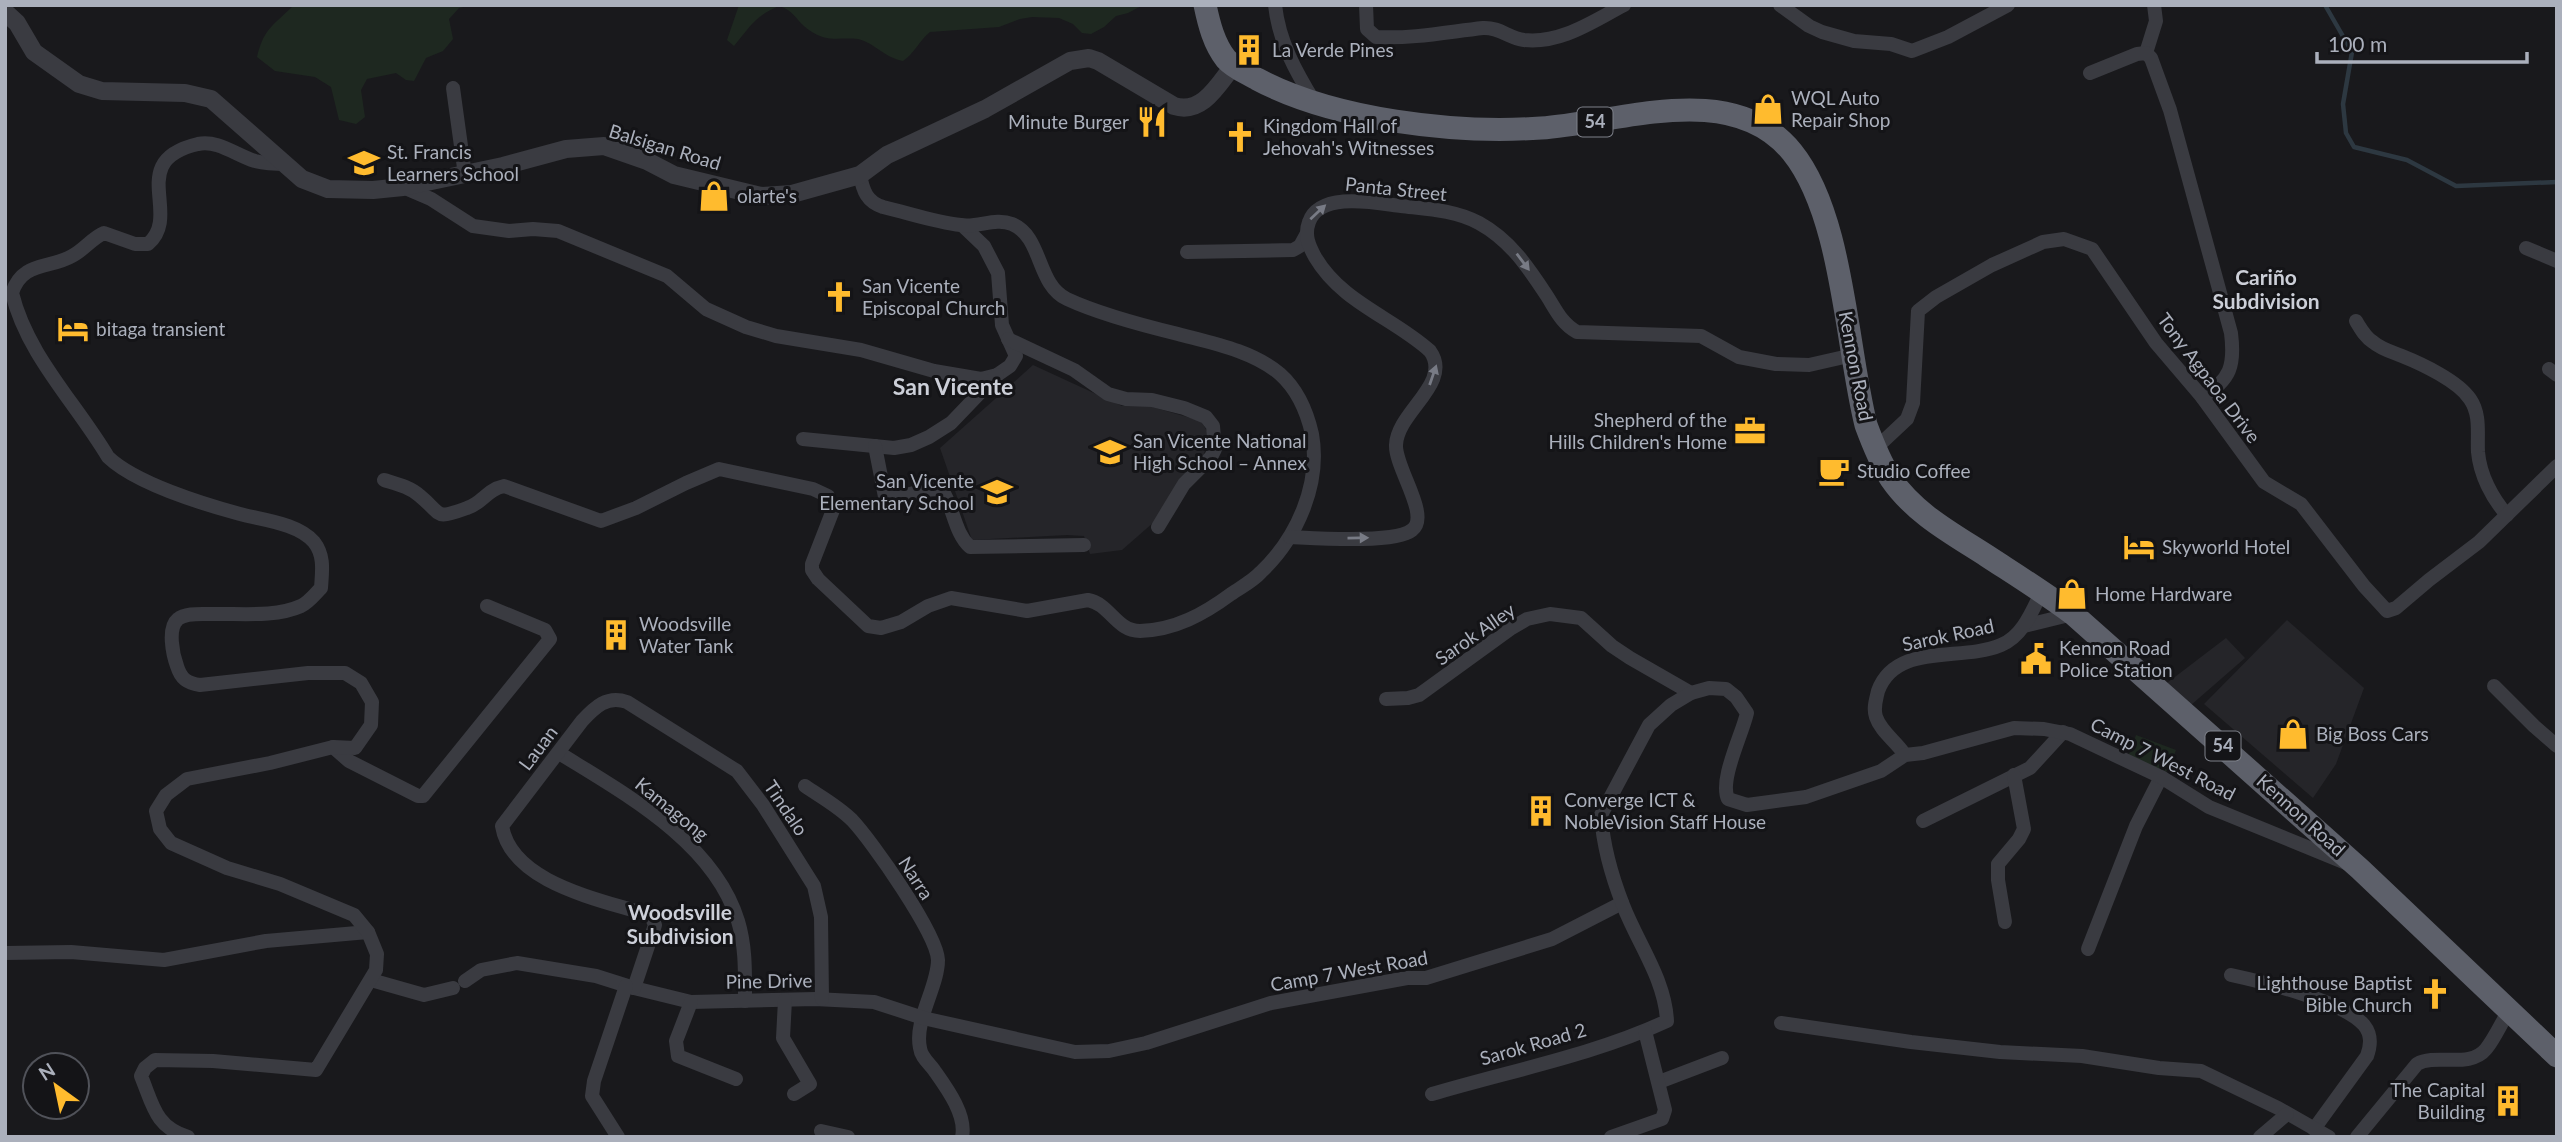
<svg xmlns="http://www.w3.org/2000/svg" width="2562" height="1142" viewBox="0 0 2562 1142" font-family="Lato,sans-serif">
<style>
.built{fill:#252529}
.green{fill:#1e2820}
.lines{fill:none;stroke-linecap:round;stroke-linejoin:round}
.stream{stroke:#2d3841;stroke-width:4.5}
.minor{stroke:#3a3b41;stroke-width:14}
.tertiary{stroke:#3a3b41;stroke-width:18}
.trunk{stroke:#5d606a;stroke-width:23}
.oneway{fill:#787b85}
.labels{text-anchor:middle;stroke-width:6;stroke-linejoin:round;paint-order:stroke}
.shield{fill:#141417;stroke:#7e818a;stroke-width:2}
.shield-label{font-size:18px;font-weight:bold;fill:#abb0bc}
.poi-label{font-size:19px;fill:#abb0bc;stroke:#141417;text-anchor:start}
.street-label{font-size:19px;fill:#abb0bc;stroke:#141417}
.neighbourhood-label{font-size:21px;font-weight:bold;fill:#cccfd8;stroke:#141417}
.quarter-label{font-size:23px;font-weight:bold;fill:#cccfd8;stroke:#141417}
</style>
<rect width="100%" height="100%" fill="#19191c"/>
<g class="built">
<path d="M1033,365L1122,406H1149L1201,421L1207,431L1208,443L1201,461L1154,522L1122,550L1090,554L1084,536L1067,535L972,540L940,448Z"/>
<path d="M2287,620L2364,688L2336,764L2313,798L2204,704Z"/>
<path d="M2226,638L2245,658L2191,705L2167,683Z"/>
</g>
<g class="green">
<path d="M294,5H472L459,8L449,19L453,39L443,51L426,58L414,81L406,80L396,73L367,79L361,90L365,117L356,124L339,120L331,87L315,77L275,71L257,57C264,28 273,26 294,5Z"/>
<path d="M739,5H1143L1128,13L1116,16L1104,27L1091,34L1082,33L1073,24L1059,18L1032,17L1020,19L999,27L930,32C919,41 914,54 903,61C885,58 873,42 858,39C838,37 827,43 809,30C796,21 795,11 779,6C755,16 750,27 734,46L727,40Z"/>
<path d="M2136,735L2176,750L2168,772L2128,757Z"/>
</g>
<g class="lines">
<path class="stream" d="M2325,5L2352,52L2343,104L2346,133L2354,147L2407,160L2456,186L2557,182"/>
<g class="minor">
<path d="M1275,5C1279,42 1296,72 1315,103"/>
<path d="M1366,5L1367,29L1376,37C1413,39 1447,32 1483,28C1499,27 1509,38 1524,40C1561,44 1593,21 1624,5"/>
<path d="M1780,5L1809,26L1822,32L1854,41L1891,44L1912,51L1948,37L2008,5"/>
<path d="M2146,53L2156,21L2154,5"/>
<path d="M2090,73L2137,54L2146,53L2151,58L2170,110L2231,333C2235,365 2231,380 2202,397"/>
<path d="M453,88L465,175"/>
<path d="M403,187L431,199L473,226L509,231L533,229L558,231L667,276L706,309L746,327L776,336L861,350L934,371L981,379L997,375L1010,366L1016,356L1002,325L998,273L984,246L963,226"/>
<path d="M2526,248L2557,261"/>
<path d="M1187,252L1293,250L1300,246L1306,235"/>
<path d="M2356,321C2361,329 2365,337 2373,342C2381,349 2392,352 2402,356C2422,364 2458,381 2470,399C2481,415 2477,434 2478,452C2480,475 2492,498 2507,515"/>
<path d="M1008,339L1074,370L1108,394L1126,399L1152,400L1184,408L1206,417L1213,426L1215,449L1211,457L1184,484L1158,527"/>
<path d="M2549,369L2557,375"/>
<path d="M803,439L894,448L911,445L929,437L951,423L997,375"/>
<path d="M875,446L885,497C904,500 922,486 942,490C954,508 954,532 970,547L1084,545"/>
<path d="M1875,449L1907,419L1913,403L1918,311L1936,297L1992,265L2043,242L2064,239L2092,249L2156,343L2202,397L2264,482L2301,504L2364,586L2387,611L2396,608L2429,580L2479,542L2557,466"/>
<path d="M384,480C397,484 410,487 420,496C443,515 434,520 467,508C483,503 486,490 504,486L601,521L636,508L686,483L719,469L813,489L828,496L833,510L812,564V570L818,579L868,626L881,628L901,622L928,606L951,598L1027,611L1088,600C1110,604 1116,631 1140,631C1175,630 1204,614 1231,594C1241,587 1253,581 1261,572C1297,538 1321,484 1312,434C1307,412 1298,390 1280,374C1253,351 1212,343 1178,334C1145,326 1097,313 1067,299C1036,284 1043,237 1012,224C995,217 978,228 961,225C935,222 909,213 883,207C867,202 863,191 860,175"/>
<path d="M1290,537C1314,538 1395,544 1412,530C1431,516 1395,468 1396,445C1397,412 1453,383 1430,351C1394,318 1342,303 1315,257C1309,246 1304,235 1309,222C1320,191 1376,203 1401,206C1427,209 1455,210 1479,223C1510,240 1528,267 1547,296C1556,310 1562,324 1577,332L1701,336L1739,357L1776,364L1809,365L1853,355"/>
<path d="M2024,626L2073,614"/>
<path d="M2494,686L2534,726L2557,746"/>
<path d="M1386,699L1408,698L1419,695L1510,629L1527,619L1550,614L1581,618L1612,646L1630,658L1691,693"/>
<path d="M333,747L349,761L418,796H423L550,639L545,630L487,606"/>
<path d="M559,753C625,794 714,842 738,921C746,947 745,974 745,1001"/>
<path d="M1905,755C1897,742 1881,732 1876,717C1873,708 1876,700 1878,691C1896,642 1961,662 2001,645C2023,636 2032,611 2042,591"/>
<path d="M805,786C821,797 838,806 852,820C872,841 937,934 938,960C938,987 914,1020 920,1048C921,1057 929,1063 934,1070C946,1087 967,1115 962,1137"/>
<path d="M1923,821L2030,768L2063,732"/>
<path d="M2005,922L1998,880V864L2019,839L2024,829L2014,775"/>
<path d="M2088,949L2136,826L2161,777"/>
<path d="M5,953L71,952L164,960L266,941L368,932"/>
<path d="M2231,975C2263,982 2343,1001 2364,1025C2372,1035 2371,1045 2367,1056L2314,1129"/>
<path d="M371,980L424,995L453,988"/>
<path d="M465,981L481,970L517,963L596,976L634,988L691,1002L815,999L874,1002L923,1018L1075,1052L1109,1051L1146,1043L1271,1003L1407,978H1426L1552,939L1622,903"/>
<path d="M634,988L655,925L651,916C605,900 512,885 502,826L582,721C595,707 607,695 627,702L737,771L763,805L814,886L821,917L822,999"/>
<path d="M785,1000L783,1038L810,1084L794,1094"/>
<path d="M691,1002L676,1041L678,1056L736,1079"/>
<path d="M1781,1023L1911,1042L2000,1052L2082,1056L2159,1068L2201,1071L2278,1108L2329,1137"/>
<path d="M1659,1082L1722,1058"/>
<path d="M1432,1094C1509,1071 1594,1055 1667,1021C1665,979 1638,944 1623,905C1612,877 1603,844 1601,815L1649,725L1671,705L1691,693L1709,688L1726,689L1736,697L1747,713C1742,735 1719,780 1728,799L1747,805L1806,797L1881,771L1905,755L1923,753L2014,728L2044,729L2070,734L2161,777L2209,807L2346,863"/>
<path d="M821,1131L848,1137"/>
<path d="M188,1137C155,1127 153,1105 141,1076L145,1068L155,1060L213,1061L316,1070L376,970L377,954L368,932L354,915L280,884L227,868L171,843L160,829L156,811L166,795L187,779L270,763L333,747L355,748L371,725L372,702L361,683L345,673H308L200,685C187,683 181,679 177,666C173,655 167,628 178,619C185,613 200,614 209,614C238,613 274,618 301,606C309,602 315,594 321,588C322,572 325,556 314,542C298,523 262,520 240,514C203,504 135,483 108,457C76,403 27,355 12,293C22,261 50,269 72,256C84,250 92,238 104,233L135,244H148C183,214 125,161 198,144C219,140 235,155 255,161C266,164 276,164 287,164"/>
<path d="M618,1137L592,1096L594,1081L626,986"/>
<path d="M1611,1137L1662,1119L1665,1110L1645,1031"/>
<path d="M2260,1137L2287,1114"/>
<path d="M2357,1137L2417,1064C2436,1053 2470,1069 2486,1049C2495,1038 2501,1023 2509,1011"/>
</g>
<path class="tertiary" d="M5,12L17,23L34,52L79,84L102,91L185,93L211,99L302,179L328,189L373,190L403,187L503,166L566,149L604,146L647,161L674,175L761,196L792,194L860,175L887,155L985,109L1070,61L1089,58L1098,61L1174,106C1202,115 1218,85 1233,66"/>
<path class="trunk" d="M1205,5C1209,24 1214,44 1226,59C1234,68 1247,73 1257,79C1334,120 1455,134 1541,128C1619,123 1732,78 1792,152C1843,215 1846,345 1866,425C1873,444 1880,462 1891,479C1915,514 1953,534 1987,556C2016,575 2045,593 2073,614L2360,869L2557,1056"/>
</g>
<defs><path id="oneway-solid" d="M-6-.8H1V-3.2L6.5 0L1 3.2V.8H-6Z" transform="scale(1.75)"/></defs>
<g class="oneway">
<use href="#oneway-solid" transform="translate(1318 212) rotate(-43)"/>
<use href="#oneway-solid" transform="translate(1523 262) rotate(53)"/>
<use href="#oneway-solid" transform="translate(1433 375) rotate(-71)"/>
<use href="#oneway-solid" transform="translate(1358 538) rotate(-1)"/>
</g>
<defs>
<symbol id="building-bare" viewBox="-9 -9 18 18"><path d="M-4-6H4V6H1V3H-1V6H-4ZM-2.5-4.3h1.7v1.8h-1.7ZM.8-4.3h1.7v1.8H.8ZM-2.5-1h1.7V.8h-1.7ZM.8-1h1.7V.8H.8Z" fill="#ffbb2e" stroke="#141417" stroke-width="2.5" paint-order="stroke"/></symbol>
<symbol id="shop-bare" viewBox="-9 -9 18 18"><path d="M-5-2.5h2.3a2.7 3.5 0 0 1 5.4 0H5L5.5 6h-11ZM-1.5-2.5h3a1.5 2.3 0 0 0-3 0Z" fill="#ffbb2e" stroke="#141417" stroke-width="2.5" paint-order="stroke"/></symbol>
<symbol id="restaurant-bare" viewBox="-9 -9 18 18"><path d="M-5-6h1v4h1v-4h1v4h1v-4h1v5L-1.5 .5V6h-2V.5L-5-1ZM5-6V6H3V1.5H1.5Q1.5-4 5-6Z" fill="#ffbb2e" stroke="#141417" stroke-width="2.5" paint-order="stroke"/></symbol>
<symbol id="church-bare" viewBox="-9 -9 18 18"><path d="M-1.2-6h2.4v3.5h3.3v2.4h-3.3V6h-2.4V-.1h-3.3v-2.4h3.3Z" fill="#ffbb2e" stroke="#141417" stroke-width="2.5" paint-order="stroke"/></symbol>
<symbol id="school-bare" viewBox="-9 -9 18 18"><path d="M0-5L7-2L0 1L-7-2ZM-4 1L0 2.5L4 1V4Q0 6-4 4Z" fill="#ffbb2e" stroke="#141417" stroke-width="2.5" paint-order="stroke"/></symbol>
<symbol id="hotel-bare" viewBox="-9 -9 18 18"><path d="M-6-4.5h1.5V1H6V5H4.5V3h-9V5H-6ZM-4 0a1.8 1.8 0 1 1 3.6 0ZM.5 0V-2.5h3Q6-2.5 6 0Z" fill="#ffbb2e" stroke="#141417" stroke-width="2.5" paint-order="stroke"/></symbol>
<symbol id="office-bare" viewBox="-9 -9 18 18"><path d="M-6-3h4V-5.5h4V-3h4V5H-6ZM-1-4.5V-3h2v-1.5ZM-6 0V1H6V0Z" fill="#ffbb2e" stroke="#141417" stroke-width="2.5" paint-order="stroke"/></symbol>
<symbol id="cafe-bare" viewBox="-9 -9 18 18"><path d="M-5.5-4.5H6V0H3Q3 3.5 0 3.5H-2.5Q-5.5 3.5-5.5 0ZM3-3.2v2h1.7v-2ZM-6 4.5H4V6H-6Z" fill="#ffbb2e" stroke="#141417" stroke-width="2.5" paint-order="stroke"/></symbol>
<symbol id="civic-bare" viewBox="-9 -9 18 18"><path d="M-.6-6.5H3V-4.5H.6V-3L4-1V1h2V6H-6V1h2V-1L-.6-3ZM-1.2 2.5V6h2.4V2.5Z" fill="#ffbb2e" stroke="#141417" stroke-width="2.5" paint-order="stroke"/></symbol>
</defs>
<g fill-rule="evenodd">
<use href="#building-bare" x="1227" y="28" width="44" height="44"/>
<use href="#shop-bare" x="1746" y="87" width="44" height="44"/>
<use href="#restaurant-bare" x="1130" y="100" width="44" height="44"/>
<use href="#church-bare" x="1218" y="115" width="44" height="44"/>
<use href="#school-bare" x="342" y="141" width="44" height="44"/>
<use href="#shop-bare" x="692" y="174" width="44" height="44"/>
<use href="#church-bare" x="817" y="275" width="44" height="44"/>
<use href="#hotel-bare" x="51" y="307" width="44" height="44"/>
<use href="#office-bare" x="1728" y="409" width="44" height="44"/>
<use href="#school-bare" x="1088" y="430" width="44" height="44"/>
<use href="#cafe-bare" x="1812" y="449" width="44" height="44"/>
<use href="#school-bare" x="975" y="470" width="44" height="44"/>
<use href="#hotel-bare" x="2117" y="525" width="44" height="44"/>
<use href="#shop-bare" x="2050" y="572" width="44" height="44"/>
<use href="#building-bare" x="594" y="613" width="44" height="44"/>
<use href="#civic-bare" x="2014" y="637" width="44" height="44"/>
<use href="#shop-bare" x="2271" y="712" width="44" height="44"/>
<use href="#building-bare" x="1519" y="789" width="44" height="44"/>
<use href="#church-bare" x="2413" y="972" width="44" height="44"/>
<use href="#building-bare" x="2486" y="1079" width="44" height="44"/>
</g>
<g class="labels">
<g class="shield">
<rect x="1577.5" y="107.5" width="35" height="29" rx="5"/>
<rect x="2205.5" y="731.5" width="35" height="29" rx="5"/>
</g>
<g class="shield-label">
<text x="1595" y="128">54</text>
<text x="2223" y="752">54</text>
</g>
<g class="poi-label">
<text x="1272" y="57">La Verde Pines</text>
<text x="1791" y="105">WQL Auto<tspan x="1791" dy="22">Repair Shop</tspan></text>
<text x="1129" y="129" text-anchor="end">Minute Burger</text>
<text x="1263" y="133">Kingdom Hall of<tspan x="1263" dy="22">Jehovah's Witnesses</tspan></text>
<text x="387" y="159">St. Francis<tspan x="387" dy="22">Learners School</tspan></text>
<text x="737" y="203">olarte's</text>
<text x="862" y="293">San Vicente<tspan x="862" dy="22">Episcopal Church</tspan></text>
<text x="96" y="336">bitaga transient</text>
<text x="1727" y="427" text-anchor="end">Shepherd of the<tspan x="1727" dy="22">Hills Children's Home</tspan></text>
<text x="1133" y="448">San Vicente National<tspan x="1133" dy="22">High School – Annex</tspan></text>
<text x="1857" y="478">Studio Coffee</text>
<text x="974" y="488" text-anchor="end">San Vicente<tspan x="974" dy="22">Elementary School</tspan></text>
<text x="2162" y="554">Skyworld Hotel</text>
<text x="2095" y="601">Home Hardware</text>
<text x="639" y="631">Woodsville<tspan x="639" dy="22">Water Tank</tspan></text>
<text x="2059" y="655">Kennon Road<tspan x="2059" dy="22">Police Station</tspan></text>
<text x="2316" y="741">Big Boss Cars</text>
<text x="1564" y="807">Converge ICT &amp;<tspan x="1564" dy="22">NobleVision Staff House</tspan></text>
<text x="2412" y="990" text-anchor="end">Lighthouse Baptist<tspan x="2412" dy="22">Bible Church</tspan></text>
<text x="2485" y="1097" text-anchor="end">The Capital<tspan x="2485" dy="22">Building</tspan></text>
</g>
<g class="street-label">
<text transform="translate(665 147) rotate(17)" y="7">Balsigan Road</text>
<text transform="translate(1396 189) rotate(6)" y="7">Panta Street</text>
<text transform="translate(1856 366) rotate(79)" y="7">Kennon Road</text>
<text transform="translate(2209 378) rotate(53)" y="7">Tony Agpaoa Drive</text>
<text transform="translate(1475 634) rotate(-35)" y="7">Sarok Alley</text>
<text transform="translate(1948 635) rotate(-12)" y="7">Sarok Road</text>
<text transform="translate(538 748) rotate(-53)" y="7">Lauan</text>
<text transform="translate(2163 759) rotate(27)" y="7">Camp 7 West Road</text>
<text transform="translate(786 808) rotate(56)" y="7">Tindalo</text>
<text transform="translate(672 809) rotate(39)" y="7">Kamagong</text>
<text transform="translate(2301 815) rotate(42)" y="7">Kennon Road</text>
<text transform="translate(916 878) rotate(57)" y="7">Narra</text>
<text transform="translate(1349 971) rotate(-10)" y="7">Camp 7 West Road</text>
<text transform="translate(769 981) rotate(-1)" y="7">Pine Drive</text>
<text transform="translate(1533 1044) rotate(-16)" y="7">Sarok Road 2</text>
</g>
<g class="neighbourhood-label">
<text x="2266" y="285">Cariño<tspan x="2266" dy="24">Subdivision</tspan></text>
<text x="680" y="920">Woodsville<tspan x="680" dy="24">Subdivision</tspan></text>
</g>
<g class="quarter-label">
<text x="953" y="395">San Vicente</text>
</g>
</g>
<rect width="2562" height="1142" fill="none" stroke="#abb0bc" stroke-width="14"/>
<g transform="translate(56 1086) rotate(327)"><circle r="33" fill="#141417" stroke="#505259" stroke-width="2"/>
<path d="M0-5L12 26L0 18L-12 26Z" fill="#ffbb2e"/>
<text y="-10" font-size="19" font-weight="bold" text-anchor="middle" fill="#abb0bc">N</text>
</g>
<path d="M2317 52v10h210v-10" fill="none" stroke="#abb0bc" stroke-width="3.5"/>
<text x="2328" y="52" font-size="21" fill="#abb0bc" stroke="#141417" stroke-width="5" paint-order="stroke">100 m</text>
</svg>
